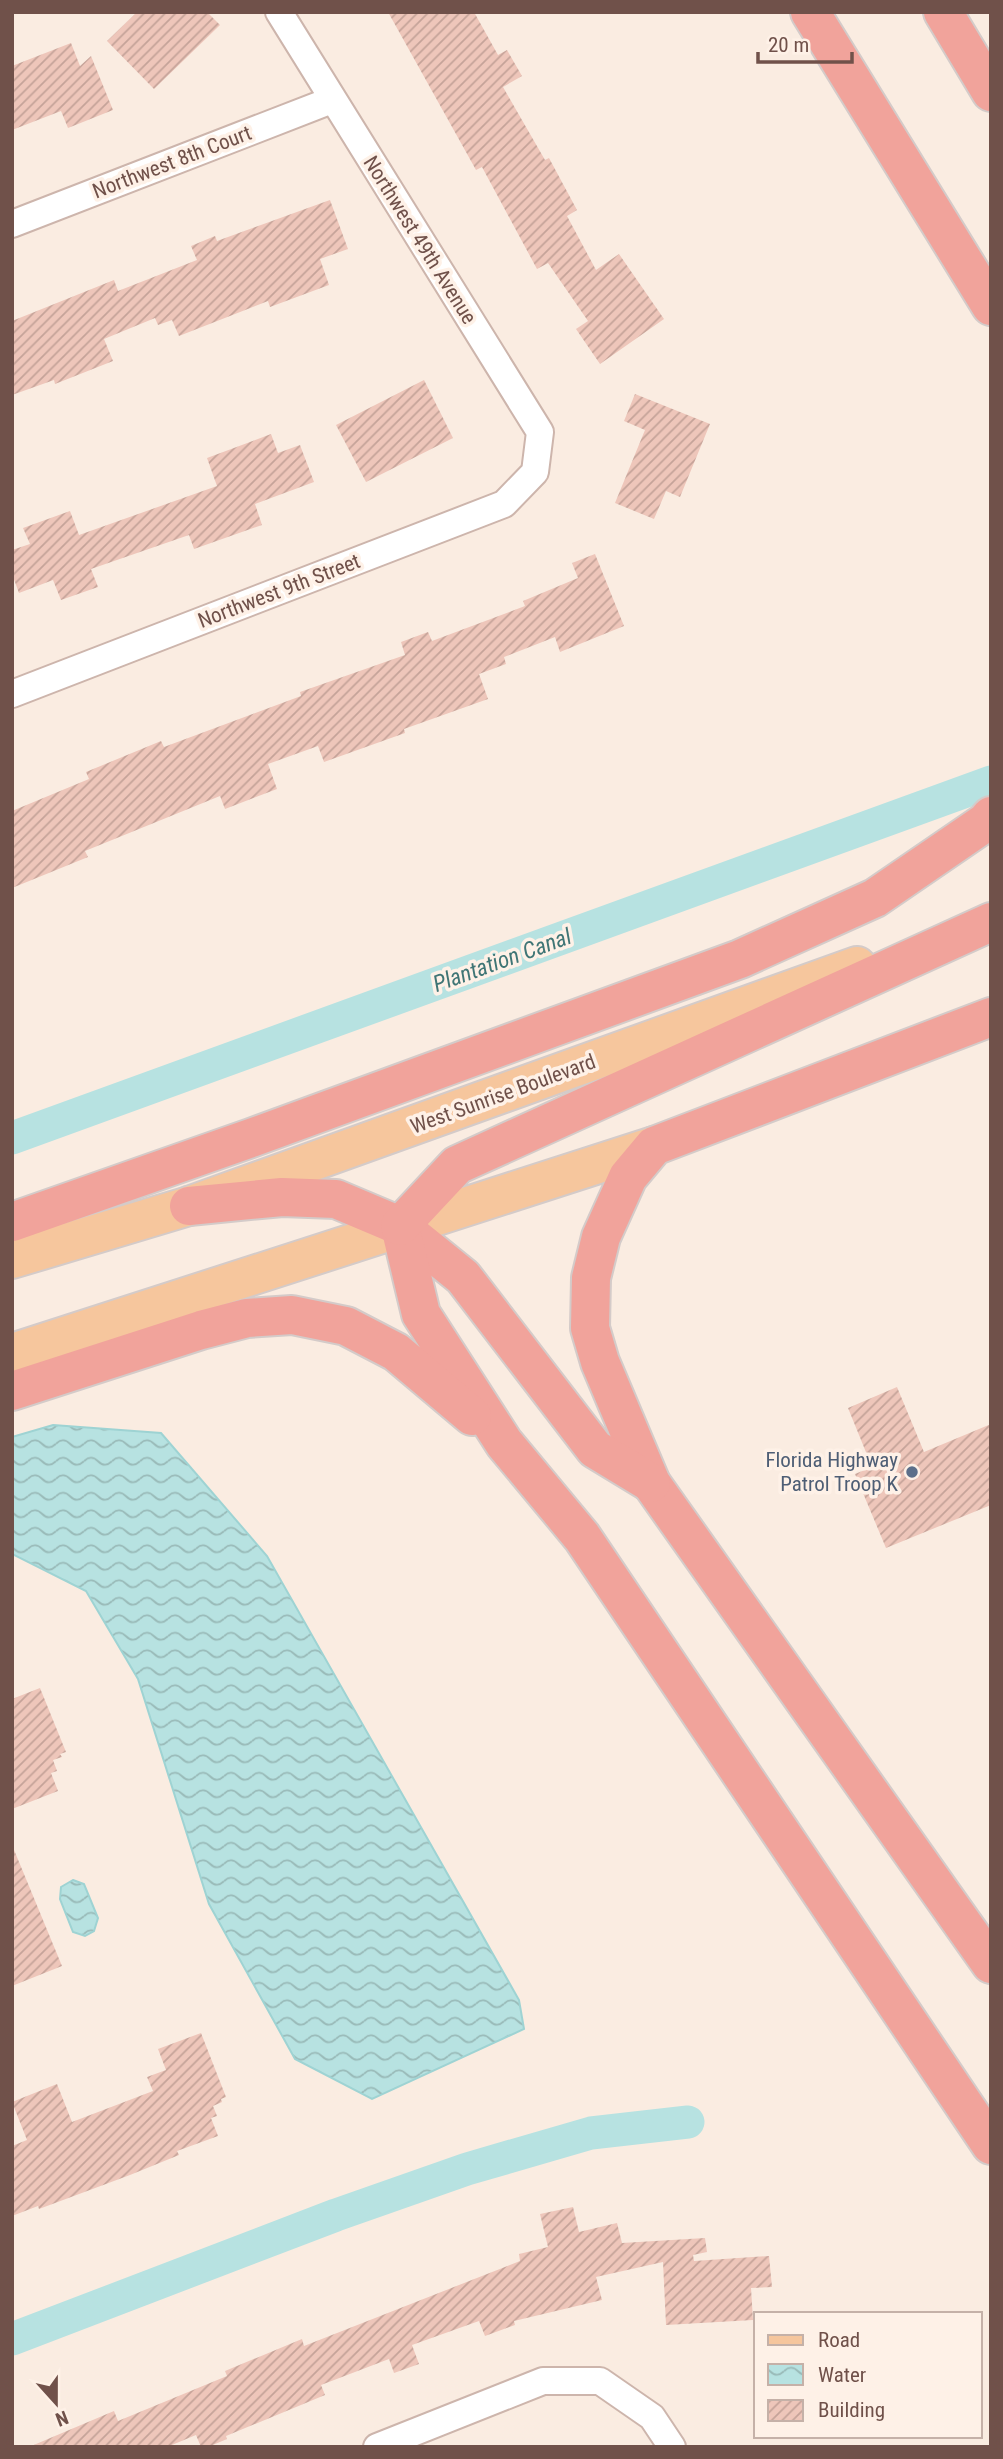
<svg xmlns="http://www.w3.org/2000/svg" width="1003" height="2459" viewBox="0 0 1003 2459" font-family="'Roboto Condensed',sans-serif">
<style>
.water{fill:url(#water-waves);stroke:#9ed3d3;stroke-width:2}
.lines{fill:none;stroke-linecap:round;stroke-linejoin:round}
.canal{stroke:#b7e2e1;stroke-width:33}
.building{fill:url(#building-hatch)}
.street-casing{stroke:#cdb5ac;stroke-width:30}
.primary-casing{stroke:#d4cbc9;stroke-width:42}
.highway-casing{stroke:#d4cbc9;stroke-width:42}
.street{stroke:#fff;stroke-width:26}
.primary{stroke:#f6c69d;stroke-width:38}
.highway{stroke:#f1a39b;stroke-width:38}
.service-dot{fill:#5c6f8a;stroke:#fef1e7;stroke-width:2.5}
.labels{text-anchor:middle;stroke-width:7;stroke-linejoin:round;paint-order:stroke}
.street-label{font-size:21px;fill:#70514a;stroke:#fef1e7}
.service-label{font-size:21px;fill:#4e5e75;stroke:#fef1e7;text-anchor:end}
.water-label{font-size:23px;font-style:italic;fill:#3f7575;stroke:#fef1e7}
</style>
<defs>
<pattern id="water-waves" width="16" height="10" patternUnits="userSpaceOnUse" patternTransform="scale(1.75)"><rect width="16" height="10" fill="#b7e2e1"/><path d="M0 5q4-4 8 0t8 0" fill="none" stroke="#99bab8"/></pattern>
<pattern id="building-hatch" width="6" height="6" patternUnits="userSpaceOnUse" patternTransform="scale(1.75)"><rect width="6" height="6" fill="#eec6ba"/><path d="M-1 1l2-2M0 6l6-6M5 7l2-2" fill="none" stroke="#c5a399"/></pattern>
</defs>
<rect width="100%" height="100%" fill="#faece1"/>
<g class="water">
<path d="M53,1425L161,1433L267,1556L519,2000L524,2029L372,2099L295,2059L209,1904L138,1679L86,1591L12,1554V1437Z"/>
<path d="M73,1880L84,1884L98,1918L94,1931L85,1936L73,1932L60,1899L61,1887Z"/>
</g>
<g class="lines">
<g class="canal">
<path d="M12,1138L991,782"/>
<path d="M12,2339L336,2215L467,2169L591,2133L688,2122"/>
</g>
</g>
<g class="building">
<path d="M137,12H207L220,25L154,89L107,41Z"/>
<path d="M388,12H474L498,55L507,50L522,76L503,87L545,160L549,158L577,210L567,216L596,270L619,254L664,319L600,364L576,329L588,321L548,263L537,269L482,167L476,170Z"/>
<path d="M71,43L80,66L91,56L113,110L68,128L61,111L12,130V66Z"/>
<path d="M330,200L348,249L320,259L329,285L270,307L268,301L179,336L172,320L158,325L155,318L104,339L113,361L55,384L54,380L12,395V321L114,280L118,291L197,260L191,246L215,236L217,241Z"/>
<path d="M424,380L453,438L366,482L336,425Z"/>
<path d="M635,394L710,424L680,497L666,491L654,519L615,503L645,430L624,421Z"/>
<path d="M271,434L278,453L300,445L314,482L255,504L262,525L194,549L189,535L91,569L98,587L61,600L53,580L19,593L12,574V550L30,544L23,528L70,511L79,535L217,486L207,458Z"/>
<path d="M595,554L624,626L560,652L555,637L504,657L506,664L479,674L488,699L404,729L405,733L324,762L318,746L268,764L277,789L225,809L220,796L85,851L88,857L12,888V811L89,779L86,772L161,741L164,747L301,696L300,692L405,655L401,642L428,632L432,641L525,606L523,601L578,578L572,563Z"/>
<path d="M897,1387L924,1452L991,1424V1505L886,1548L855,1474L872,1467L848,1408Z"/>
<path d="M40,1688L66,1752L60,1754L62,1757L53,1760L57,1771L51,1773L58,1791L12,1809V1699Z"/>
<path d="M12,1845L62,1966L12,1986Z"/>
<path d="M201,2033L226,2097L221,2099L222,2102L213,2106L217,2116L211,2118L218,2136L177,2151L179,2155L130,2175L39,2209L38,2206L12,2216V2146L27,2140L12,2102L57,2084L72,2122L153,2091L147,2077L166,2070L158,2049Z"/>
<path d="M573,2207L579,2232L617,2223L622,2243L705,2238L707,2252L693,2255L694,2261L769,2256L772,2287L751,2288L753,2320L666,2325L663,2262L596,2277L602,2300L514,2321L515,2325L485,2336L479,2321L412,2345L419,2364L394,2373L389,2359L321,2385L325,2395L226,2436L227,2439L208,2447H201L196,2435L167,2447H29L114,2411L118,2421L227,2376L225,2371L302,2339L304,2346L520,2261L519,2254L548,2247L540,2214Z"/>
</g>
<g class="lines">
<defs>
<g id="street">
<path d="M12,224L332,100"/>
<path d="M12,694L504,504L535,472L540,432L279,12"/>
<path d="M377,2447L543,2381H600L652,2417L672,2447"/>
</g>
<g id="primary">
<path d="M12,1259L189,1206L857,966"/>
<path d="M12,1353L654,1146"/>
</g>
<g id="highway">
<path d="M810,12L991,306"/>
<path d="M943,12L991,92"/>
<path d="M991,1017L654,1146L628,1177L601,1237L591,1278L590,1328L600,1362L651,1483L991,1964"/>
<path d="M189,1206L282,1197L336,1199L400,1226L463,1277L595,1449L651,1483"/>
<path d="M12,1222L251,1138L740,959L875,898L986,822L991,816"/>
<path d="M400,1226L421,1314L504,1443L582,1537L991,2145"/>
<path d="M400,1226L457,1165L991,922"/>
<path d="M12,1391L201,1330L247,1318L292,1315L346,1326L396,1352L472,1416"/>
</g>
</defs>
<use href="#street" class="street-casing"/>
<use href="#primary" class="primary-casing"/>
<use href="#highway" class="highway-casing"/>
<use href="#street" class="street"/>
<use href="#primary" class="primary"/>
<use href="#highway" class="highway"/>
</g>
<circle class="service-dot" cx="912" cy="1472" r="7"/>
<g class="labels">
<g class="street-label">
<text transform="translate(172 162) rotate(-21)" y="7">Northwest 8th Court</text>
<text transform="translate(420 240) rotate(58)" y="7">Northwest 49th Avenue</text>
<text transform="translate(279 591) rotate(-21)" y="7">Northwest 9th Street</text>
<text transform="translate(503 1094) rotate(-20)" y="7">West Sunrise Boulevard</text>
</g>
<g class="service-label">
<text x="898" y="1467">Florida Highway<tspan x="898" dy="24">Patrol Troop K</tspan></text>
</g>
<g class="water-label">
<text transform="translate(502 960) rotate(-20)" y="8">Plantation Canal</text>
</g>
</g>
<rect width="1003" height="2459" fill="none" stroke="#70514a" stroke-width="28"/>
<rect x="754" y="2312" width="228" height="126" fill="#fef1e7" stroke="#c5b1a8" stroke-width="2"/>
<rect x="768" y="2335" width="35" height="10" fill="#f6c69d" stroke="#c5b1a8" stroke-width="2"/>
<text x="818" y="2347" font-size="21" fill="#70514a">Road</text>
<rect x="768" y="2364" width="35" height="21" fill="url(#water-waves)" stroke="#c5b1a8" stroke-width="2"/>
<text x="818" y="2382" font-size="21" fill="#70514a">Water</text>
<rect x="768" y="2400" width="35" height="21" fill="url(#building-hatch)" stroke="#c5b1a8" stroke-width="2"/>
<text x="818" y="2417" font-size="21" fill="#70514a">Building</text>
<g transform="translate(56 2403) rotate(159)" stroke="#fef1e7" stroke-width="5" paint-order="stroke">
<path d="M0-5L12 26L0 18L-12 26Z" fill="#70514a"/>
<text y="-10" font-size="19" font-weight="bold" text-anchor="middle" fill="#70514a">N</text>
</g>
<path d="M758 52v10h94v-10" fill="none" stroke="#70514a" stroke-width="3.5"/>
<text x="768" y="52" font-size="21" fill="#70514a" stroke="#fef1e7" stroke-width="5" paint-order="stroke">20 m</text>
</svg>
